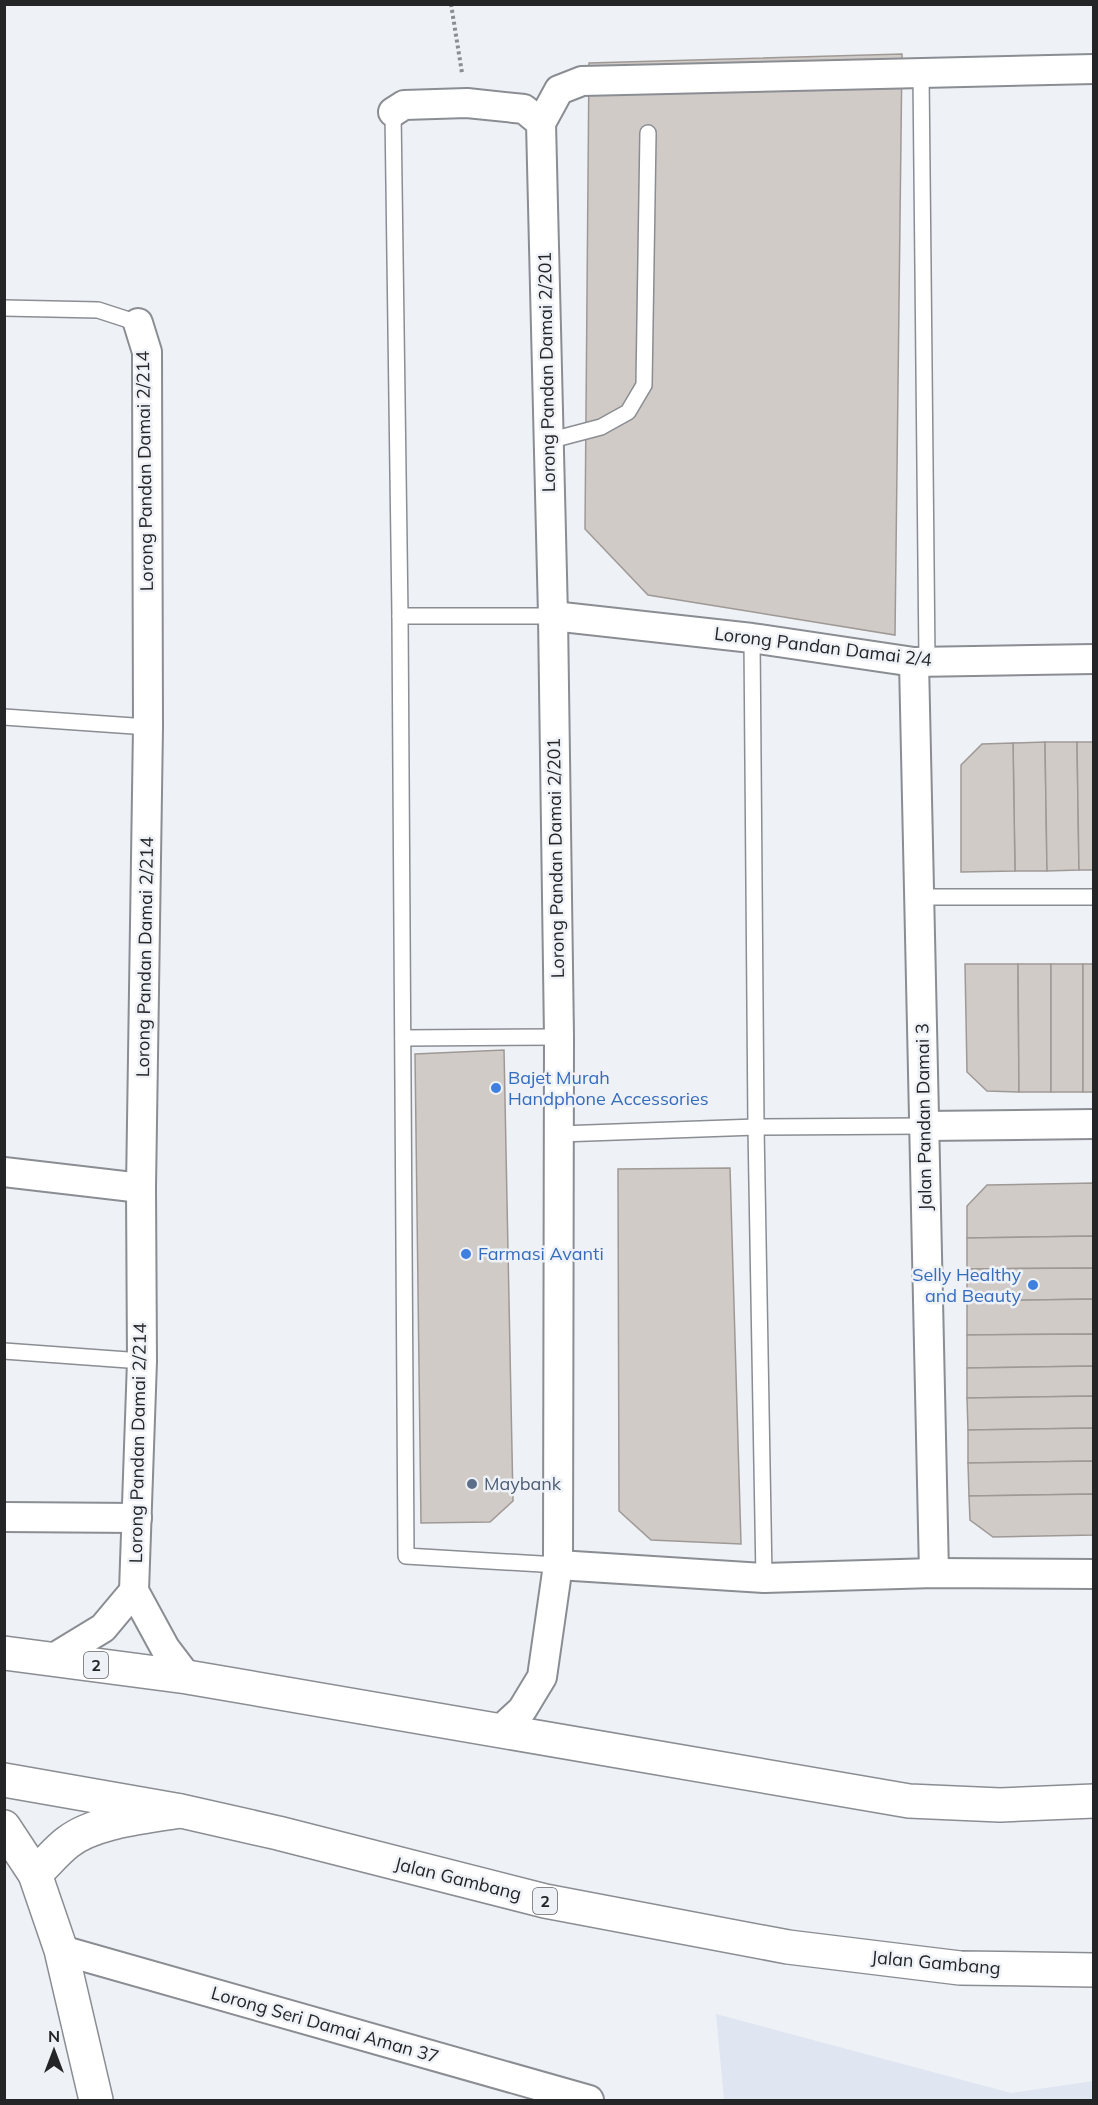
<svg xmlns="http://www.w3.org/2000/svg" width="1098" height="2105" viewBox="0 0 1098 2105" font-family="Mulish,sans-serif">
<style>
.built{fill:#dfe5f1}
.building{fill:#d1cbc8;stroke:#9f9996;stroke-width:1.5}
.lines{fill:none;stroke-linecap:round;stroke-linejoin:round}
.service-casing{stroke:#8a8d92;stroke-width:18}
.minor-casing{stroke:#8a8d92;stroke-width:32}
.tertiary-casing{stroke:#8a8d92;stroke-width:36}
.trunk-casing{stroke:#8a8d92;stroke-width:36}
.path{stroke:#8b8e91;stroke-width:4;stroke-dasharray:3 3;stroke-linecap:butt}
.service{stroke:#fff;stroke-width:15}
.minor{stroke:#fff;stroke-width:28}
.tertiary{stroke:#fff;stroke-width:33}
.trunk{stroke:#fff;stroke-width:33}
.shop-dot{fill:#3f7fe0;stroke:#eef1f6;stroke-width:2}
.service-dot{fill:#5c6f8a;stroke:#eef1f6;stroke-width:2}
.labels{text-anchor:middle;stroke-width:5;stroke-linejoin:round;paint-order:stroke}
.shield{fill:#eef1f6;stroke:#616265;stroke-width:1.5}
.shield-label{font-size:16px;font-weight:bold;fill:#242527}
.street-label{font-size:18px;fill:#242527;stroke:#eef1f6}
.shop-label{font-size:18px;fill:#366cbe;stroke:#eef1f6;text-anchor:start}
.service-label{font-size:18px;fill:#4e5e75;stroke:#eef1f6;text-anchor:start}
</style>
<rect width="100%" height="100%" fill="#eef1f6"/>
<path class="built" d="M716,2014L1011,2093L1093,2081V2100H724Z"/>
<g class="building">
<path d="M902,54L895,635L648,595L585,529L589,63Z"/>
<path d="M1045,742L1047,871H1015L1013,743Z"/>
<path d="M1045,742H1077L1079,870L1047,871Z"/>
<path d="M1077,742H1094V870H1079Z"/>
<path d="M1013,743L1015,871L961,872V765L982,744Z"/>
<path d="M965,964H1018L1019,1092L987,1091L967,1072Z"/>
<path d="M1018,964H1051V1092H1019Z"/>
<rect x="1051" y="964" width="32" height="128"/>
<rect x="1083" y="964" width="11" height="128"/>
<path d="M504,1050L513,1501L490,1522L421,1523L415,1054Z"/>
<path d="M730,1168L741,1544L651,1540L619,1511L618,1169Z"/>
<path d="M1094,1183V1236L967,1238V1206L987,1185Z"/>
<path d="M1094,1236V1268L967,1269V1238Z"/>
<path d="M1094,1268V1299L967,1301V1269Z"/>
<path d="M1094,1299V1334L967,1335V1301Z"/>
<path d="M1094,1334V1366L967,1368V1335Z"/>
<path d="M1094,1366V1396L967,1398V1368Z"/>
<path d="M1094,1396V1428L968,1430L967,1398Z"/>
<path d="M1094,1428V1461L968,1463V1430Z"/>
<path d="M1094,1461V1494L969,1496L968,1463Z"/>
<path d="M1094,1494V1535L993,1537L970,1520L969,1496Z"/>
</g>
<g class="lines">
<defs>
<g id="service">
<path d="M921,73L927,661"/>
<path d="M393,112L400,616L406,1556L558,1565"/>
<path d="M4,308L98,310L138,323"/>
<path d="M548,441L601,427L628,412L644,385L648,133"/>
<path d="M400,616H553"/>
<path d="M752,638L756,1127L764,1578"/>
<path d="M4,717L148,727"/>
<path d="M919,897H1094"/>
<path d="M403,1038L559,1037"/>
<path d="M560,1134L756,1127L924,1126"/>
<path d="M4,1351L142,1361"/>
</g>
<g id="minor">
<path d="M393,112L404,105L467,103L524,109L541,123L553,616L559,1037L558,1565L542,1677L522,1710L498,1732"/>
<path d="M541,123L559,90L582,81L1094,69"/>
<path d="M138,323L147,352L148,727L141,1188L142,1361L134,1591L165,1648L187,1677"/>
<path d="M553,616L752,638L914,662L1094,659"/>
<path d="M914,662L934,1573"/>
<path d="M924,1126L1094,1124"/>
<path d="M4,1172L141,1188"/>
<path d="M4,1517L137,1518"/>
<path d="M558,1565L764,1578L934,1573L1094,1574"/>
<path d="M52,1659L103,1628L134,1591"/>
<path d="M61,1950L589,2100"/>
</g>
<g id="tertiary">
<path d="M4,1827L35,1874L61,1950L96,2100"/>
<path d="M35,1874C46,1864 56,1851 68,1842C95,1821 146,1817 179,1811"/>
</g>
<g id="trunk">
<path d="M4,1653L187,1677L909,1801L1000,1805L1094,1801"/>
<path d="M4,1780L181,1811L278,1833L545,1901L788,1947L960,1968L1094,1970"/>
</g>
</defs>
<use href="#service" class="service-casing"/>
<use href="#minor" class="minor-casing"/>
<use href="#tertiary" class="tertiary-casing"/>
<use href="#trunk" class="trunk-casing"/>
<path class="path" d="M451,4L462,73"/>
<use href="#service" class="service"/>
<use href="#minor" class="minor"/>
<use href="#tertiary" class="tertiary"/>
<use href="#trunk" class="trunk"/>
</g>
<g class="shop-dot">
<circle cx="496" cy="1088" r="6"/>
<circle cx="466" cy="1254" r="6"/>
<circle cx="1033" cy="1285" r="6"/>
</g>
<circle class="service-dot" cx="472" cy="1484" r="6"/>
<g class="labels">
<g class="shield">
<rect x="84" y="1652" width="24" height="26" rx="4.5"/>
<rect x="533" y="1888" width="24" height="26" rx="4.5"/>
</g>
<g class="shield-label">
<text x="96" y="1671">2</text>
<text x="545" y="1907">2</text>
</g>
<g class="street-label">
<text transform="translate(547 372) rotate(-91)" y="6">Lorong Pandan Damai 2/201</text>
<text transform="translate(145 471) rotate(-91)" y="6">Lorong Pandan Damai 2/214</text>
<text transform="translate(823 647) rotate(7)" y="6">Lorong Pandan Damai 2/4</text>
<text transform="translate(556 858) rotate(-91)" y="6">Lorong Pandan Damai 2/201</text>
<text transform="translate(145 957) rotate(-89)" y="6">Lorong Pandan Damai 2/214</text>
<text transform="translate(924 1117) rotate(-91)" y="6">Jalan Pandan Damai 3</text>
<text transform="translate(138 1443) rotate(-89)" y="6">Lorong Pandan Damai 2/214</text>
<text transform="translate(458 1879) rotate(14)" y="6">Jalan Gambang</text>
<text transform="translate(936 1963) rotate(5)" y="6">Jalan Gambang</text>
<text transform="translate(325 2025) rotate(16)" y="6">Lorong Seri Damai Aman 37</text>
</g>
<g class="shop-label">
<text x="508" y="1084">Bajet Murah<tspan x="508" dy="21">Handphone Accessories</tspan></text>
<text x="478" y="1260">Farmasi Avanti</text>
<text x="1021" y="1281" text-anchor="end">Selly Healthy<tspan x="1021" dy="21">and Beauty</tspan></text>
</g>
<g class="service-label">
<text x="484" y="1490">Maybank</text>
</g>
</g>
<rect width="1098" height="2105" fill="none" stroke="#242527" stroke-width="12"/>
<g transform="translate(54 2051)" stroke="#eef1f6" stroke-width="4.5" paint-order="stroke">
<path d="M0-4.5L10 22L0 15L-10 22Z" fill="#242527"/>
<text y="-9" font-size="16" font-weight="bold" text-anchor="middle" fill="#242527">N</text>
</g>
</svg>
